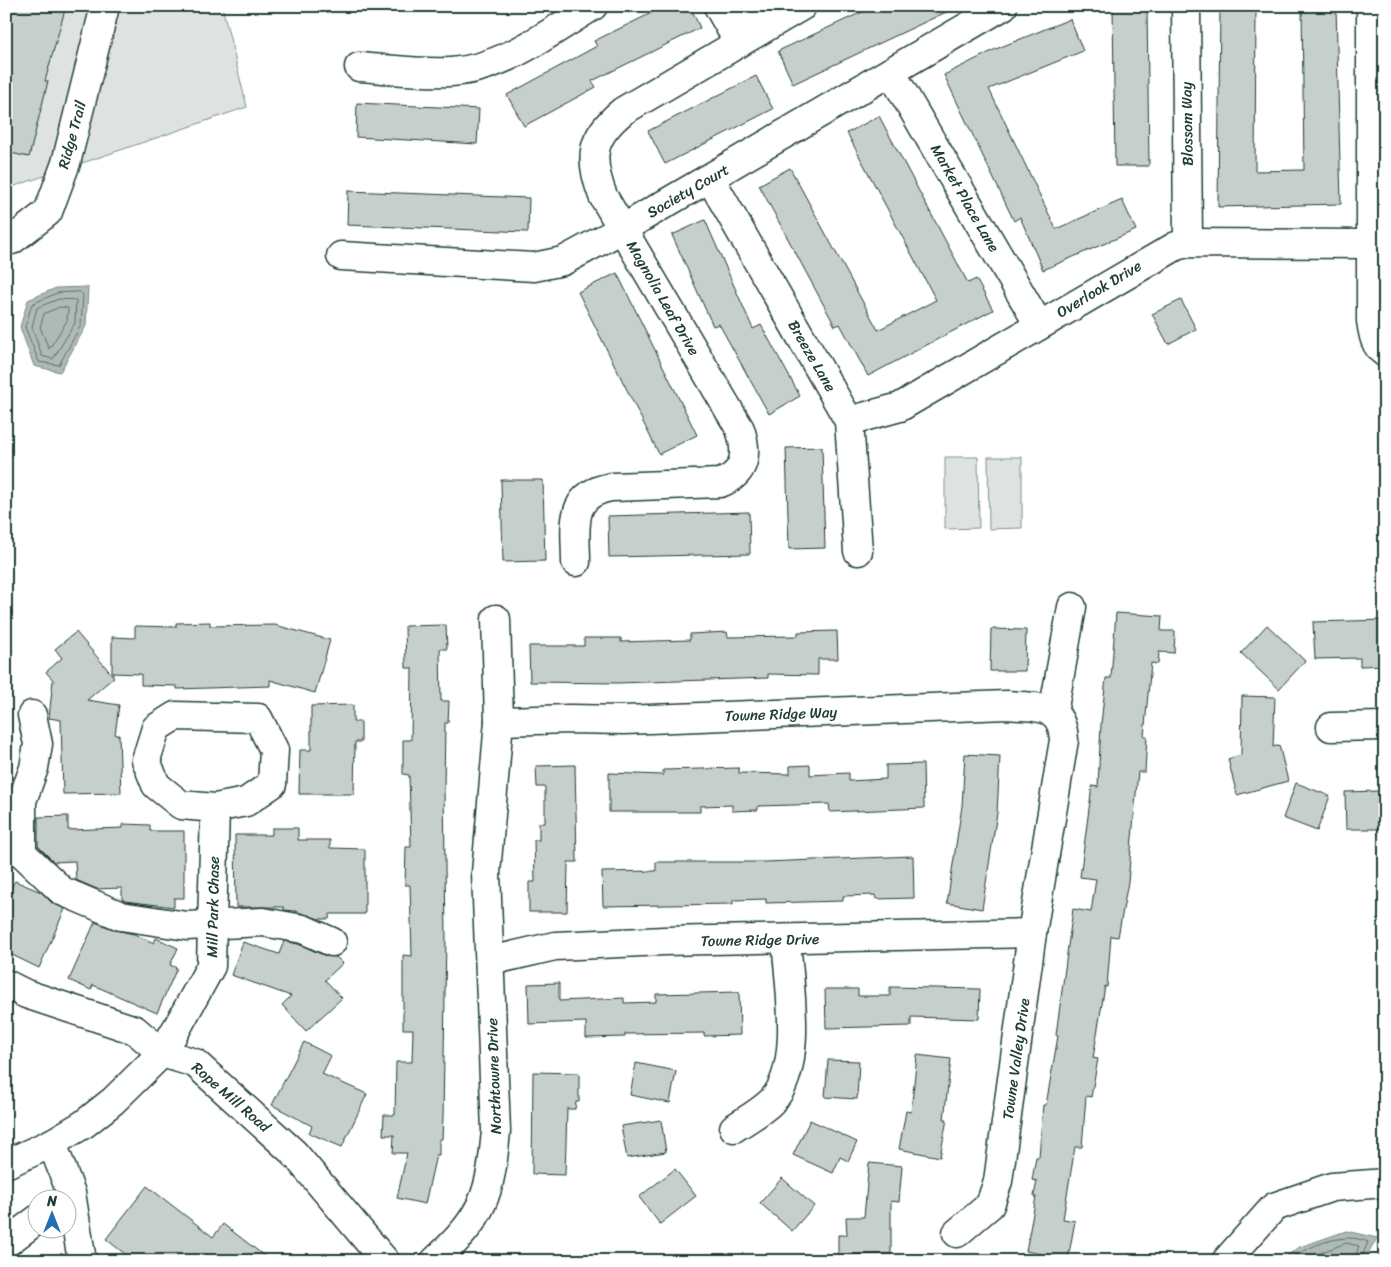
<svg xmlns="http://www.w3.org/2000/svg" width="1391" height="1267" viewBox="0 0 1391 1267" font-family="Sriracha,sans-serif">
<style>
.green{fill:#dee3e2;stroke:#7e908b}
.water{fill:#afbab7;stroke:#758883}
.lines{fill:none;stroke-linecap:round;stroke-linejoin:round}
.shore{stroke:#596f68;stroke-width:1}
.building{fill:#c7cfcc;stroke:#1f3d34}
.minor-casing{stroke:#1f3d34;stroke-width:31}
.minor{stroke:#fff;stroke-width:28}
.labels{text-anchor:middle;stroke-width:4;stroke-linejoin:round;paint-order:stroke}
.street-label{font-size:15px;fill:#1f3d34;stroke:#fff}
</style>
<rect width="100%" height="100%" fill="#fff"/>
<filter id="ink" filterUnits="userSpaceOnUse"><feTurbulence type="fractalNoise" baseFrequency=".02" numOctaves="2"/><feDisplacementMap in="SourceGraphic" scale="10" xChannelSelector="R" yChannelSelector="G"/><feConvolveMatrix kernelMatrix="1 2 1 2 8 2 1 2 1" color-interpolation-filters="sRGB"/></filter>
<g filter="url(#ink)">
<g class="green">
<path d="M6,6H222L247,107L6,189Z"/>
<path d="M945,457H978L979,528L945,529Z"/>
<path d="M988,457H1022V528L989,529Z"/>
</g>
<g class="water">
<path d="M88,287L86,326L60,372L34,366L20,327L28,300L56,288Z"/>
<path d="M1346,1231L1377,1238L1365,1260L1281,1261L1297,1248Z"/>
</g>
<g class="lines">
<g class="shore">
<path d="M80,292L83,295L81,325L59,365L39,362L25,327L32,304L57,293Z"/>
<path d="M59,299L76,300L75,323L53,359L42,356L32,327L37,308Z"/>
<path d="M60,307L68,308L67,321L49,349L40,327L44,314Z"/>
<path d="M1289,1261C1309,1245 1344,1231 1368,1242L1360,1261"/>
<path d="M1299,1261L1346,1243L1359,1246L1354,1261"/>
</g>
</g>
<g class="building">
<path d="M14,6H66L45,81H48L29,157L6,152V32Z"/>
<path d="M666,6H690L700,28L592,81L596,87L524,126L507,95L597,46L594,41Z"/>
<path d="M875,6H959L793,84L778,51Z"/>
<path d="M1113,6H1147L1149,166H1115Z"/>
<path d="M1220,6H1256L1255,171L1304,170L1302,6H1336L1341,204L1218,207Z"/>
<path d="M1070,19L1083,51L989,89L1056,229L1122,200L1136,230L1043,270L1020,217L1014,221L944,75L996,49Z"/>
<path d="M756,76L773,109L665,164L648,131Z"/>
<path d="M357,103L479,109L477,144L356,137Z"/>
<path d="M879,116L968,283L976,279L993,310L868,376L840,324L835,326L759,185L790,168L878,330L936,300L847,133Z"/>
<path d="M348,191L529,198L528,232L347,225Z"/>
<path d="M705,220L753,329L761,325L800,396L769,414L719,324L713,326L672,235Z"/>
<path d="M617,273L697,435L659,454L578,292Z"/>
<path d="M1181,300L1196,329L1168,344L1152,314Z"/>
<path d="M822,447L825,548L789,549L786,448Z"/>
<path d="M501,480H543L545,561L503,562Z"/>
<path d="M749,512L750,554L609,557L608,516Z"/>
<path d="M1116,613L1162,616L1161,631H1175L1174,653L1159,652L1158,664L1151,663L1144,736H1147L1145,772H1138L1128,882L1118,937L1111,936L1107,987L1105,986L1093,1058L1098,1059L1091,1097L1086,1096L1082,1147H1075L1063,1219L1075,1221L1068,1259L1026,1251L1036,1197L1034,1196L1037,1181L1032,1180L1036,1157H1039L1043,1105H1046L1058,1036L1056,1035L1073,909L1091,912L1096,879L1080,877L1092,786L1098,787L1101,724L1106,678H1111Z"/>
<path d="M1385,620V665L1360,666V658L1315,659L1313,622Z"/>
<path d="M210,622V626L275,625L330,640L315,693L270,680V686L177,689V686L141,685V674L112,673V637L135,638V626L176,627V623Z"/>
<path d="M446,625L447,649H440L441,701H449L448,723H445L444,789L446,936L443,1117L442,1139H439V1155H436L425,1204L397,1198L407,1153H393L394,1135H383L384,1115H395L396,1062H412L413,1029H403V955L412,956L410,885H405L406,847H411L409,775L403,774V740H411L412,668H406L405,626Z"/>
<path d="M1267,625L1305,661L1279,689L1241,653Z"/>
<path d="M991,629L1026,630L1025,671H990Z"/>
<path d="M837,631L838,659H818V675L768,674V678L618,683L530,682L529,646H584V638H621V642L690,640V634L727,632L728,637L798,636V632Z"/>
<path d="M76,632L114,677L87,700L119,705L115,735H119L121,793L63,794L61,720L49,718L53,680L46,672L62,658L55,649Z"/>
<path d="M1242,696L1275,697L1273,747L1279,745L1288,781L1237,795L1228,759L1241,755Z"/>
<path d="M353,705V722H361V742H355L354,794H299L300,750H311V706Z"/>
<path d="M965,754L1000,756L997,813L982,909L947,903L962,806Z"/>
<path d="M923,764L924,808L830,812L829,804L758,806V810L732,811V805L700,806V812H609V773L663,775V770L739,768V773L790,774V766L810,765V775L849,773V781L886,779V765Z"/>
<path d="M575,765L577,862H568L567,912H529V882H535L534,840H539V823H545V787H537L536,766Z"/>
<path d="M1296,783L1330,796L1317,831L1283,818Z"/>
<path d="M1380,791V829H1346L1345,792Z"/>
<path d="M68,816V830L123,828V824L150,825V831H184V898H174V907L125,901L122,899V888L97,889L76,880L75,861L54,862L38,846V817Z"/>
<path d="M272,828H298V840H330V848L365,849V914H330L329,919H319L295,911L284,910V907H236L235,835H272Z"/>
<path d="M913,856L914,898L876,899L875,895L843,896V901L766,903V899L733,900V904L603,906L602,872L656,871V862H765Z"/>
<path d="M15,881L41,892L52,903L65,909L39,968L6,952V897Z"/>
<path d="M95,922L115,930L134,934L154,943L156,938L178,948L170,965L177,968L157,1013L93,985L91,990L69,980Z"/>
<path d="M284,941L298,944L326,956L336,957L343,963L325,980L342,998L306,1031L282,1005L291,996L231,975L243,942L279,954Z"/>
<path d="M559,983V1001L624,998V1003L656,1002V994L739,992L740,1035L704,1036V1033L625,1034V1037L586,1038V1022L529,1024L528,984Z"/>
<path d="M890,987L980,989L979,1019L911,1017V1026L826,1028L825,989H858V996H890Z"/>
<path d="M304,1042L331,1056L322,1074L367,1094L342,1147L309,1133L312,1126L272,1105Z"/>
<path d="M917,1055L951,1059L944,1119H947L940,1157L899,1149L906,1111L911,1112Z"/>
<path d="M828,1060L859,1061L857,1099L825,1097Z"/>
<path d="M636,1063L676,1071L670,1103L630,1095Z"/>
<path d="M533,1072L579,1073V1102H576L575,1109H567L565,1175L532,1174Z"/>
<path d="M661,1120L666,1152L627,1158L621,1126Z"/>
<path d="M810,1120L857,1142L848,1161L840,1157L833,1173L793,1155Z"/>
<path d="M869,1163L902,1166L899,1202L891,1201V1254L838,1255V1235H847L846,1217H864Z"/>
<path d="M675,1169L696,1196L660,1224L639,1197Z"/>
<path d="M782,1178L814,1206L792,1231L760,1203Z"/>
<path d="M147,1186L213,1237L223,1224L271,1261H134L106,1239Z"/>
</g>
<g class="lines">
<defs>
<g id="minor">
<path d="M718,6L739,43"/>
<path d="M742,6L757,32"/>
<path d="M1186,6L1188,243"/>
<path d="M1371,6V321C1373,333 1374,345 1385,353"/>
<path d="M359,67C389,69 421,74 451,72C503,69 550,32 593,6"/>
<path d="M891,72L1039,325"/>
<path d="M710,178L849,421L858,551"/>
<path d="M6,241L12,240L48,212L66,163L105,6"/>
<path d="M341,256L534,267L563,261L622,229L1003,6"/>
<path d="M849,421L900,407L1176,246L1188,243L1371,244"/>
<path d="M576,562C576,527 567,494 612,487L720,483C746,474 748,453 740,429L603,196C588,157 591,137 623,111L802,6"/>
<path d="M496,619L499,721"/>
<path d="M1053,713L1072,607"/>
<path d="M32,715L38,744L34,768L22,801V853L62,891L121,916L187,926L263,922L303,929L332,942"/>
<path d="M1331,727L1385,726"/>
<path d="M490,961L555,946L664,941L1032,933"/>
<path d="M6,984L26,994L135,1030L162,1053L195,1063L294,1153L385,1261"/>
<path d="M734,1128C746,1120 761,1112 772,1101C804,1067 789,984 786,940"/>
<path d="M52,1143L71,1193L82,1261"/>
<path d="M6,1164L52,1143L84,1124L113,1101L162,1053L178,1026L211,966L215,808L246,802L272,784L274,750L258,718L175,716L156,728L146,760L156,785L181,805L215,808"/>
<path d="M6,1243L38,1219"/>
<path d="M435,1261C484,1215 490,1197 496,1131L486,873L499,721L570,719L624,720L1007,705C1037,708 1062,702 1064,740L1032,933L998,1181L990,1205L957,1233"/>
<path d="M1226,1261L1274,1207L1332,1187L1385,1183"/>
</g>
</defs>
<use href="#minor" class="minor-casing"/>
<use href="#minor" class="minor"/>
</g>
</g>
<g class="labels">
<g class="street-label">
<text transform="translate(1187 124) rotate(-91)" y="5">Blossom Way</text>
<text transform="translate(72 135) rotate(-75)" y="5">Ridge Trail</text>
<text transform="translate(688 191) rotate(-30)" y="5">Society Court</text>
<text transform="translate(965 198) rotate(60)" y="5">Market Place Lane</text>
<text transform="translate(1099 289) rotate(-31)" y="5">Overlook Drive</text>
<text transform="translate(663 298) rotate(60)" y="5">Magnolia Leaf Drive</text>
<text transform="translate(812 356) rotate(60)" y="5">Breeze Lane</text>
<text transform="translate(781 714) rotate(-2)" y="5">Towne Ridge Way</text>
<text transform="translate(213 907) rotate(-89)" y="5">Mill Park Chase</text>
<text transform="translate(760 940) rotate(-1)" y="5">Towne Ridge Drive</text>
<text transform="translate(1016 1059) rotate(-82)" y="5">Towne Valley Drive</text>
<text transform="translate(494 1076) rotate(-92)" y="5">Northtowne Drive</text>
<text transform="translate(231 1097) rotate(41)" y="5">Rope Mill Road</text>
</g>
</g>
<rect width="1391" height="1267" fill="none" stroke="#fff" stroke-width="25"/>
<rect x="12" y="12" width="1366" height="1242" fill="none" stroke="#1f3d34" stroke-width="2" filter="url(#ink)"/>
<g transform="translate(52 1214)"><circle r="24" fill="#ffffff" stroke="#a5b1ae"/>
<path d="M0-4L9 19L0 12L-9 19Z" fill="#1f6fb2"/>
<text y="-8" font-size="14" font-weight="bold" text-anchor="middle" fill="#1f3d34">N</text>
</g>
</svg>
